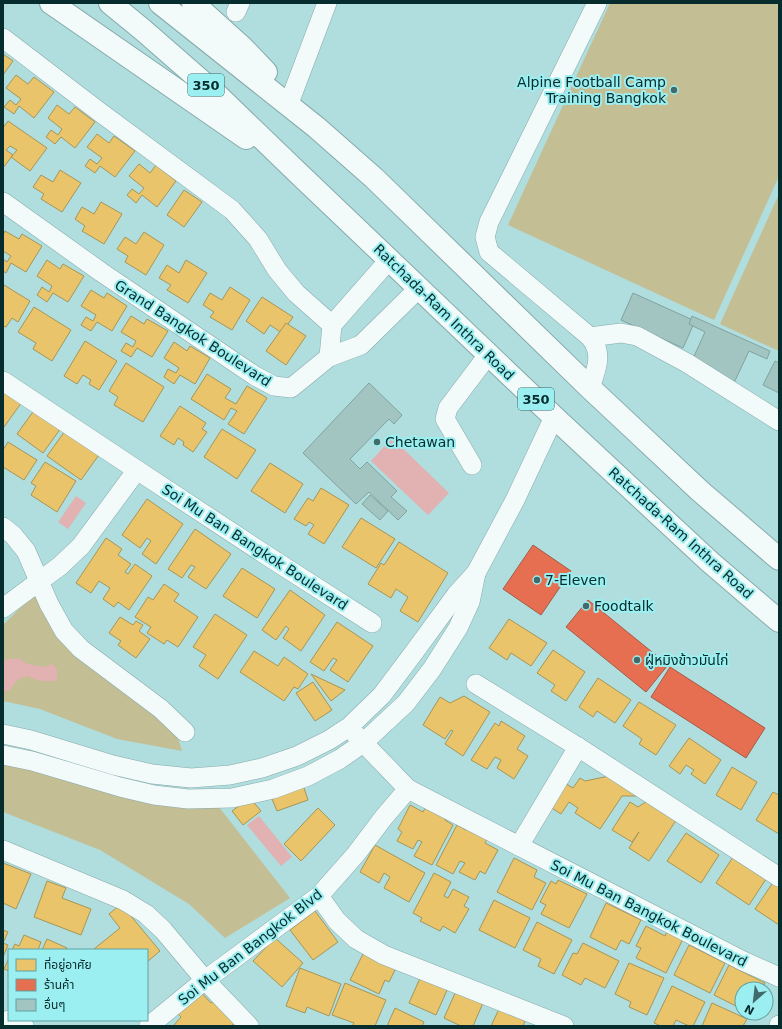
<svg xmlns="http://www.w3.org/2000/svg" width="782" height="1029" viewBox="0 0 782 1029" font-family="'DejaVu Sans','Noto Sans Thai',sans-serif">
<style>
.green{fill:#c3be94}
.water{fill:#e2b1b2}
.homes{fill:#e9c46a;stroke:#a59658}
.shops{fill:#e76f51;stroke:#a45b46}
.building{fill:#a2c5c2;stroke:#80a3a0}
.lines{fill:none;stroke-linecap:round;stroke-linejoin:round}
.minor-casing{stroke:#86aaab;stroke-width:20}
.major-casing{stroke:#86aaab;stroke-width:24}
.minor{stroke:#f3fafa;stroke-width:19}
.major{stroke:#f3fafa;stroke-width:22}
.poi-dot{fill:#426a6b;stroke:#9ceff1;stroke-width:1.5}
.labels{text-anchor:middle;stroke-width:4;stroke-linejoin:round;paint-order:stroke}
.shield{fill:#9ceff1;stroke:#346668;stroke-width:1}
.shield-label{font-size:13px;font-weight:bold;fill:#072c2d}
.poi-label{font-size:14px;fill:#072c2d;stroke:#9ceff1;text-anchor:start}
.street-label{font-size:14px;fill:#072c2d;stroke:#9ceff1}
</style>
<rect width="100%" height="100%" fill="#b0dddd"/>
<g class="green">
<path d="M610,3H775L779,5V176L714,320L508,225Z"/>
<path d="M779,194V351L720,324Z"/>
<path d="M39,589L63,637L161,715L177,735L182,751L117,739L40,709L3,701V625Z"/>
<path d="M3,759L215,802L290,898L225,938L189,904L100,850L3,812Z"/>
</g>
<g class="water">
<path d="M392,438L449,493L428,515L371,461Z"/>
<path d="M76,496L86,503L68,529L58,522Z"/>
<path d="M8,659H20L27,664L44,667L52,664L57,670V680C48,683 36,681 28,676C18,678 15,682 10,690L3,692V662Z"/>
<path d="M259,816L292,857L281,866L247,825Z"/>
</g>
<g class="homes">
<path d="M3,54L13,61L3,75Z"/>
<path d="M16,75L28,84L34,77L54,92L34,118L19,106L14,114L4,107L10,100L16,105L21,99L6,88Z"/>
<path d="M57,105L69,114L75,107L95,122L75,148L61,137L55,144L46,137L51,130L58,135L62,129L48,118Z"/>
<path d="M8,121L47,148L30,171L11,157L17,150L10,146L6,150L13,155L3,168V128Z"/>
<path d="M97,134L109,143L114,136L135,151L115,177L100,166L95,173L85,166L90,159L97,164L102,158L87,147Z"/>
<path d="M139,164L150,173L156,165L176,181L157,207L142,195L136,203L127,195L132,189L139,194L144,188L129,176Z"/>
<path d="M60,170L81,183L62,212L41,199L44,194L33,187L41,175L53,182Z"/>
<path d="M184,190L202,202L184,227L167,215Z"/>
<path d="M101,202L122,214L104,244L82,231L85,226L75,219L82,207L94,214Z"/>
<path d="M5,231L19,239L22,234L42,246L26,272L11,263L6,273L3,271V259L7,262L11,256L3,251V235Z"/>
<path d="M144,232L164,245L146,275L125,262L128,256L117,249L125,237L136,244Z"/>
<path d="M47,260L60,269L63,264L84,276L68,302L53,293L47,302L37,295L42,287L49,292L52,286L37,276Z"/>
<path d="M186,260L207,273L188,303L167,290L171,285L159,278L167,265L179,273Z"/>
<path d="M4,285L30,301L18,322L12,318L6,327L3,326V287Z"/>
<path d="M230,287L250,300L232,330L210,317L214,312L203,305L210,293L222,300Z"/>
<path d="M91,290L104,298L107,293L127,306L112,331L97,322L91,331L81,325L86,317L93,321L96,315L81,306Z"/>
<path d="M262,297L293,317L282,333L270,325L264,334L246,321Z"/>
<path d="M34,307L71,330L52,361L33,349L36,343L18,332Z"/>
<path d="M131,316L144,324L147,319L168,331L152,357L137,348L131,357L121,351L126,343L133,347L136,341L121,332Z"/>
<path d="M286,323L306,336L286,365L266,351Z"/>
<path d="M85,341L117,361L99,390L89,384L91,380L83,375L77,384L64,376Z"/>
<path d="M174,342L187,351L190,346L210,358L195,384L180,375L174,384L164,377L168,369L176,373L179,368L164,358Z"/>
<path d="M126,363L164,387L143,422L114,405L118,397L109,391Z"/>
<path d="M207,374L231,389L225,398L236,404L247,386L267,398L244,434L228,424L237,411L231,408L224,420L191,399Z"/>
<path d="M3,388L22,402L4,427L3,426Z"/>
<path d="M180,406L206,423L202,429L207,432L193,452L183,445L184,442L178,438L174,445L160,436Z"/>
<path d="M35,409L61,428L43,453L17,434Z"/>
<path d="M222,429L256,450L237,479L204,457Z"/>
<path d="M65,431L101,452L81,480L47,456Z"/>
<path d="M8,442L37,460L24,480L3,467V450Z"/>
<path d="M45,462L76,481L57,512L31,495L36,486L31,483Z"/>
<path d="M270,463L303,484L285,513L251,491Z"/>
<path d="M321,488L349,505L324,544L308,534L314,525L309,522L306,526L294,519L308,498L313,501Z"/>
<path d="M147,499L183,524L156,564L142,554L151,541L147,538L140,548L122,535Z"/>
<path d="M361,518L395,539L376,568L342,547Z"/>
<path d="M195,529L231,554L206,589L188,577L195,567L191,565L182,578L168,569Z"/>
<path d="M106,538L122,549L118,555L131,564L125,572L128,574L135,564L152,576L129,610L118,602L114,607L103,599L110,588L99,581L91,593L76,583Z"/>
<path d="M399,542L448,573L418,622L400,611L408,597L396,589L391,598L368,584L381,563L384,565Z"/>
<path d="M242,568L275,589L257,618L223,596Z"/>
<path d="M164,584L179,594L174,601L198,617L178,647L167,640L164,644L147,633L151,627L135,617L148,597L153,600Z"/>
<path d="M290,590L325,615L301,651L283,638L289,629L286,626L276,640L262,630Z"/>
<path d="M215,614L247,635L218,679L199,666L206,655L193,647Z"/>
<path d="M120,617L133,625L136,621L143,625L139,631L150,639L136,658L118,645L121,641L109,633Z"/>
<path d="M509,619L547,643L531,666L511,653L507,660L489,648Z"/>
<path d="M337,622L373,646L348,682L330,670L337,660L333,658L324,671L310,662Z"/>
<path d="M553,650L585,672L566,701L551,691L555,685L537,673Z"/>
<path d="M254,651L278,666L284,657L308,674L298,689L294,687L284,701L240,672Z"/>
<path d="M311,674L345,690L331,701Z"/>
<path d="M598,678L631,700L615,723L597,711L593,717L579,707Z"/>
<path d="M313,682L332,710L315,721L296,693Z"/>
<path d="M464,696L490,712L463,756L445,744L453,731L451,730L445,739L423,725L440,697L450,703Z"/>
<path d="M639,702L676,725L656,755L639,744L642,739L623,726Z"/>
<path d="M501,721L525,736L517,749L528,756L514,779L497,768L501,760L495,757L487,769L471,760L495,723L499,726Z"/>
<path d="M689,738L721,760L705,784L691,774L694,770L686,765L680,774L669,766Z"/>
<path d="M732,767L757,782L741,810L716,795Z"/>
<path d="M614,775L642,796H622L600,829L575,813L578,808L569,802L561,814L547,805L563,782L573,788L580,778L585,781Z"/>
<path d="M302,782L308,800L277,811L270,794Z"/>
<path d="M773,792L779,795V834L756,820Z"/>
<path d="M250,798L261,811L243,825L232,811Z"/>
<path d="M652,798L679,816L649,861L629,848L639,832L632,842L612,830L630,802L638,807Z"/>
<path d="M410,805L423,812L426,806L446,817L445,820L453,825L432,865L414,856L422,842L418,840L413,849L397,841L402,832L398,829Z"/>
<path d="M318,808L335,825L301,861L284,844Z"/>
<path d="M457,825L466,830L468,827L488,837L485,843L498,850L485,874L480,871L475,880L459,872L465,863L460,861L453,874L436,865Z"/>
<path d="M686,833L719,855L701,883L667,861Z"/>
<path d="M375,845L425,873L409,902L384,888L390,877L384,873L379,883L360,872Z"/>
<path d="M735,854L768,876L749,905L716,883Z"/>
<path d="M514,858L537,870L534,877L546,883L532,910L497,892Z"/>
<path d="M3,863L31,874L16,909L3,903Z"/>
<path d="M434,873L451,882L444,896L448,898L453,889L469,897L464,906L469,909L455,933L443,926L440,931L420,921L422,918L413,913Z"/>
<path d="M558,880L587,894L569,928L541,914L546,905L540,902L551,881L556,884Z"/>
<path d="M47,881L66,888L62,898L91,909L81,935L34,917Z"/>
<path d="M774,881L779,885V925L755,909Z"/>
<path d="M494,900L530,918L515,948L479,930Z"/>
<path d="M606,903L641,920L629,944L621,940L616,950L590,937Z"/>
<path d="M121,904L160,951L147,962V950H94V949L120,928L109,914Z"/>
<path d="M315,911L338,942L313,960L290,930Z"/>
<path d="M537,922L572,940L554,974L538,966L541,959L523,950Z"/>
<path d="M646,926L665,936L667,931L683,939L666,973L636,958L641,948L636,946Z"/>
<path d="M3,930L8,932L3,943L8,945L3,957Z"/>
<path d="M24,935L41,942L38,950H12L15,944L19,946Z"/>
<path d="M275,938L303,963L282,987L253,961Z"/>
<path d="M47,939L67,948L66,950H42Z"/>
<path d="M583,943L619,961L605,988L585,978L581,985L562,975L573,953L577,954Z"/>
<path d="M689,945L725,963L710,993L674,975Z"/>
<path d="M365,950L397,966L389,982L385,980L379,994L350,980Z"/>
<path d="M9,958V971L4,969Z"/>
<path d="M629,963L664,978L647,1015L629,1007L631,1002L615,994Z"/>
<path d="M729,965L765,983L762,989H742V1009L714,995Z"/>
<path d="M300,968L341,984L329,1016L307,1007L305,1013L286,1006Z"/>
<path d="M421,976L448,988L436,1015L409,1003Z"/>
<path d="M345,983L386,1000L375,1026H352L354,1023L332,1015Z"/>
<path d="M672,986L705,1002L693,1026H689L676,1020L673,1026H661L654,1023Z"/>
<path d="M198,989L211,1003L215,1000L236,1022L231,1026H173L181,1017L177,1013Z"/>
<path d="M456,991L483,1003L473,1026H461L444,1018Z"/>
<path d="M712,1003L747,1019L743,1026H702Z"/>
<path d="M395,1008L424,1022L422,1026H387Z"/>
<path d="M499,1009L525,1021L523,1026H491Z"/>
</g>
<g class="shops">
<path d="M533,545L571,571L541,615L503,589Z"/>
<path d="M588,600L668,665L646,692L566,627Z"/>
<path d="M670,667L765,728L746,758L651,697Z"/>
</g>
<g class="building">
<path d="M633,293L695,321L683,348L621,320Z"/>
<path d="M692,316L770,351L767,359L749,351L734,383L691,363L705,332L689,324Z"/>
<path d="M775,361L779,363V393L763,385Z"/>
<path d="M369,383L402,415L394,424L389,419L350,459L360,469L367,462L397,491L391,497L407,511L398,520L369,492L356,504L303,453Z"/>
<path d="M370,495L388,511L380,520L362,504Z"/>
</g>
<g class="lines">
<defs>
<g id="minor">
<path d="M236,12L240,3"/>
<path d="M3,38L97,110L232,210L258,239L277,270L296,293L332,325"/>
<path d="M291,98L327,3"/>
<path d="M3,202L101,272L255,376L274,386L291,388L329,357L361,345L419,288"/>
<path d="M590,337L621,333L637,336L687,363L779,421"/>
<path d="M329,357L332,325L389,260"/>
<path d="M3,381L137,470L269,557L372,623"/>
<path d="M590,388C594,375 602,359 595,345C594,342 591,339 590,337L489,252L485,237L489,222L597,3"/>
<path d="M472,465L445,419L448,408L488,355"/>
<path d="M3,527L13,535L26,551L49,604L64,631L81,649L161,709L185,732"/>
<path d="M3,608L60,566L81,546L137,470"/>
<path d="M476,684L578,747L779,877"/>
<path d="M3,734L31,740L113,765L152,774L191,778L230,775L262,768L297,756L329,740L349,727L382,695L415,651L456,595L476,573L515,500L554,417"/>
<path d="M355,734L408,789L743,961L779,977"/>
<path d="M3,755L32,761L120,787L154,795L188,799L232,798L273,789L308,776L340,759L363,743L406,703L432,669L458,628L470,602L476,573"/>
<path d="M519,846L578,747"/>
<path d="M3,850L123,900L146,914L163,930L205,980L249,1026"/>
<path d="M319,896L337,921L356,939L384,955L564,1026"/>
<path d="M9,1020L24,1026"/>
<path d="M149,1026L205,980L319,896L356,854L384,817L408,789"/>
<path d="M779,1026V1025"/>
</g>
<g id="major">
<path d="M51,3L246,138"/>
<path d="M110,3L143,30L214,92L297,172L554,417L710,562L779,621"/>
<path d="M160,3L316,127L374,178L590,388L700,491L779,559"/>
<path d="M193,3L243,48L266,72"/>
</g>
</defs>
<use href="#minor" class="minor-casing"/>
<use href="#major" class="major-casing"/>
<use href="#minor" class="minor"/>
<use href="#major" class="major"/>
</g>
<g class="poi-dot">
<circle cx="674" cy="90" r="4"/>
<circle cx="377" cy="442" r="4"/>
<circle cx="537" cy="580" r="4"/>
<circle cx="586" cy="606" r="4"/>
<circle cx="637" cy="660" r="4"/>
</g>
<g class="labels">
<g class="shield">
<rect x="188" y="74" width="36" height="22" rx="3"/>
<rect x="518" y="388" width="36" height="22" rx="3"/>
</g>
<g class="shield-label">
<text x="206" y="90">350</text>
<text x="536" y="404">350</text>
</g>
<g class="poi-label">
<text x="666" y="87" text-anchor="end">Alpine Football Camp<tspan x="666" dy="16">Training Bangkok</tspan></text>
<text x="385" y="447">Chetawan</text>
<text x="545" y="585">7-Eleven</text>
<text x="594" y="611">Foodtalk</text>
<text x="645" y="665">ฝู่หมิงข้าวมันไก่</text>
</g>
<g class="street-label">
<text transform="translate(444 312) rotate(44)" y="5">Ratchada-Ram Inthra Road</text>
<text transform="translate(193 333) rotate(33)" y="5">Grand Bangkok Boulevard</text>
<text transform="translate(681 533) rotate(42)" y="5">Ratchada-Ram Inthra Road</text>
<text transform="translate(255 547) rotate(33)" y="5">Soi Mu Ban Bangkok Boulevard</text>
<text transform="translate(649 913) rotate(27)" y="5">Soi Mu Ban Bangkok Boulevard</text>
<text transform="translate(250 947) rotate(-38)" y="5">Soi Mu Ban Bangkok Blvd</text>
</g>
</g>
<rect width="782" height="1029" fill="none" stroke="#072c2d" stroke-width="8"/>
<rect x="8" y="949" width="140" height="72" fill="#9ceff1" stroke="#60a1a3"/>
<rect x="16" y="959" width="20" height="12" fill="#e9c46a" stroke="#60a1a3"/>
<text x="44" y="969" font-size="12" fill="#072c2d">ที่อยู่อาศัย</text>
<rect x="16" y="979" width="20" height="12" fill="#e76f51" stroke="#60a1a3"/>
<text x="44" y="989" font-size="12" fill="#072c2d">ร้านค้า</text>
<rect x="16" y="999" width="20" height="12" fill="#a2c5c2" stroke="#60a1a3"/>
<text x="44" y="1009" font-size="12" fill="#072c2d">อื่นๆ</text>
<g transform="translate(754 1001) rotate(208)"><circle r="19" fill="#9ceff1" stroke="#60a1a3"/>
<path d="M0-3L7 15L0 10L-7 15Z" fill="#426a6b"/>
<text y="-6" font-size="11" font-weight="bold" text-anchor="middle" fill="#072c2d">N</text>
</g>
</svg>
